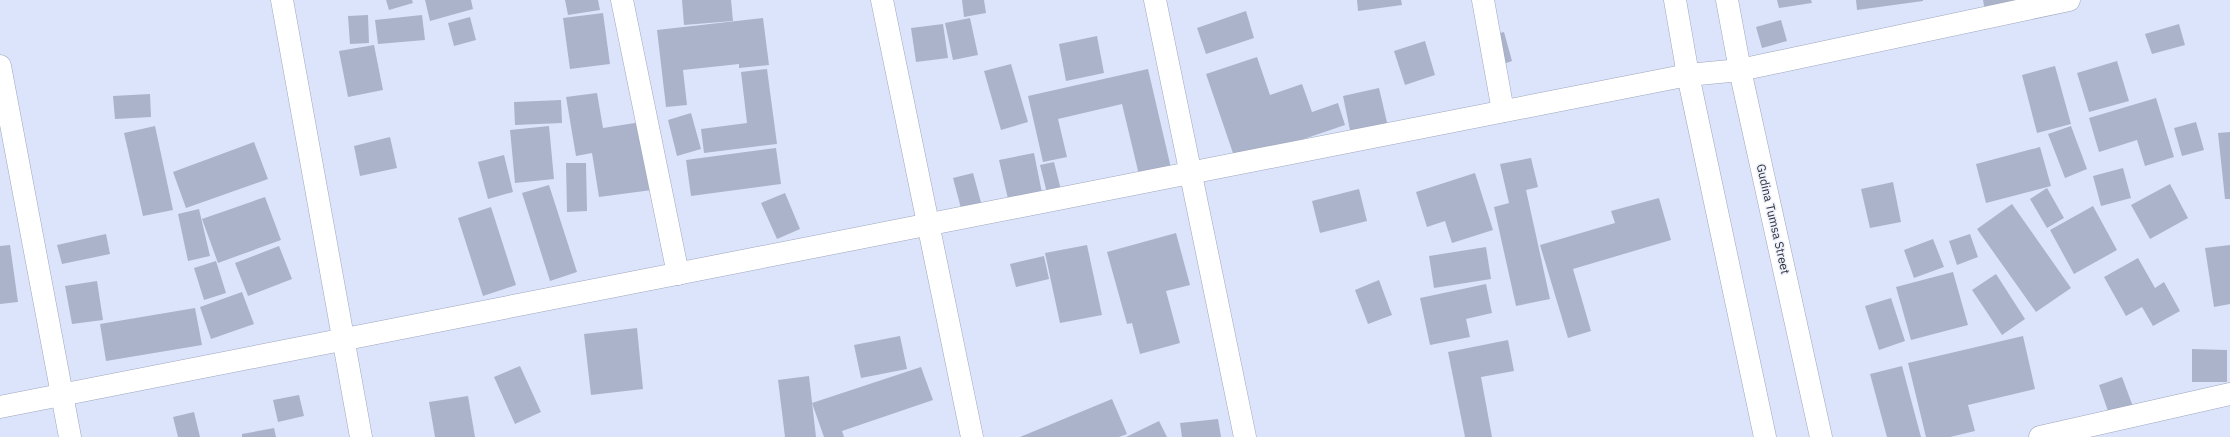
<svg xmlns="http://www.w3.org/2000/svg" width="2230" height="437" viewBox="0 0 2230 437" font-family="'IBM Plex Sans',sans-serif">
<style>
.building{fill:#abb3ca}
.lines{fill:none;stroke-linecap:round;stroke-linejoin:round}
.street-casing{stroke:#9ea6bc;stroke-width:23}
.secondary-casing{stroke:#9ea6bc;stroke-width:23}
.street{stroke:#fff;stroke-width:22}
.secondary{stroke:#fff;stroke-width:22}
.labels{text-anchor:middle;stroke-width:3;stroke-linejoin:round;paint-order:stroke}
.street-label{font-size:12px;fill:#2d3039;stroke:#eff2fc}
</style>
<rect width="100%" height="100%" fill="#dce4fc"/>
<g class="building">
<path d="M386,0H412L413,3L389,10Z"/>
<path d="M425,0H471L473,9L430,21Z"/>
<path d="M565,0H598L600,10L568,15Z"/>
<path d="M682,0H731L733,21L684,25Z"/>
<path d="M962,0H984L986,13L964,17Z"/>
<path d="M1357,0H1401L1402,5L1358,11Z"/>
<path d="M1777,0H1811L1812,3L1779,8Z"/>
<path d="M1856,0H1923V1L1857,10Z"/>
<path d="M1983,0H2067L1986,17Z"/>
<path d="M1246,11L1254,38L1206,54L1197,28Z"/>
<path d="M603,13L610,64L570,69L563,18Z"/>
<path d="M368,15L369,43L350,44L348,16Z"/>
<path d="M422,15L425,40L378,44L375,20Z"/>
<path d="M470,17L476,40L454,46L448,23Z"/>
<path d="M763,18L769,65L739,68V64L683,70L687,105L666,107L657,30Z"/>
<path d="M970,18L978,55L953,60L945,23Z"/>
<path d="M1781,20L1787,41L1762,48L1756,27Z"/>
<path d="M943,24L948,58L916,62L911,28Z"/>
<path d="M2179,24L2185,45L2152,54L2145,34Z"/>
<path d="M1504,32L1512,61L1498,66L1489,36Z"/>
<path d="M1097,36L1104,73L1066,81L1059,44Z"/>
<path d="M1425,41L1435,75L1405,85L1394,51Z"/>
<path d="M374,45L383,90L348,97L339,51Z"/>
<path d="M1257,57L1270,95L1302,84L1312,112L1338,103L1345,125L1236,162L1206,74Z"/>
<path d="M2117,61L2129,101L2089,112L2077,73Z"/>
<path d="M1011,64L1028,122L1001,130L984,71Z"/>
<path d="M2055,66L2071,124L2037,133L2022,75Z"/>
<path d="M767,69L777,144L704,153L701,129L747,123L741,72Z"/>
<path d="M1148,69L1171,168L1139,175L1122,104L1058,119L1067,157L1043,162L1028,96Z"/>
<path d="M1379,88L1389,131L1352,140L1343,96Z"/>
<path d="M597,93L603,128L641,122L652,190L599,197L592,153L576,156L566,97Z"/>
<path d="M150,94L151,117L115,119L113,96Z"/>
<path d="M2156,98L2174,157L2145,166L2137,140L2099,152L2089,118Z"/>
<path d="M561,100L562,123L515,125L514,102Z"/>
<path d="M691,113L701,149L677,156L668,120Z"/>
<path d="M2196,122L2204,150L2182,156L2174,128Z"/>
<path d="M155,126L173,210L143,216L124,133Z"/>
<path d="M549,126L554,179L515,183L510,130Z"/>
<path d="M2071,126L2087,169L2065,178L2048,134Z"/>
<path d="M2230,132V199H2225L2218,133Z"/>
<path d="M390,137L397,168L360,176L354,146Z"/>
<path d="M254,142L268,179L186,208L173,172Z"/>
<path d="M2040,147L2051,186L1986,203L1976,164Z"/>
<path d="M776,148L781,184L691,196L686,160Z"/>
<path d="M1034,153L1042,193L1008,199L999,160Z"/>
<path d="M504,155L513,192L488,199L478,162Z"/>
<path d="M1531,158L1538,187L1526,190L1550,299L1516,306L1494,207L1509,203L1500,164Z"/>
<path d="M1054,162L1061,190L1047,193L1040,165Z"/>
<path d="M566,163H586L587,211L567,212Z"/>
<path d="M2123,168L2131,198L2101,206L2093,176Z"/>
<path d="M973,173L982,206L962,212L953,178Z"/>
<path d="M1475,173L1493,230L1452,243L1445,221L1427,227L1416,192Z"/>
<path d="M1893,182L1901,222L1870,228L1861,189Z"/>
<path d="M2170,184L2188,218L2150,239L2131,205Z"/>
<path d="M549,185L577,272L550,281L522,193Z"/>
<path d="M2047,188L2064,218L2047,228L2030,199Z"/>
<path d="M1359,189L1367,221L1320,233L1312,201Z"/>
<path d="M785,193L800,229L777,239L761,203Z"/>
<path d="M265,197L281,240L218,263L202,219Z"/>
<path d="M1659,198L1671,240L1573,269L1591,331L1568,338L1540,245L1615,223L1611,211Z"/>
<path d="M2012,204L2071,288L2036,312L1977,229Z"/>
<path d="M2093,206L2117,250L2074,274L2050,230Z"/>
<path d="M491,207L516,285L483,296L458,218Z"/>
<path d="M199,209L210,256L188,261L178,214Z"/>
<path d="M1176,233L1190,285L1166,291L1180,343L1140,354L1132,323L1127,324L1107,252Z"/>
<path d="M106,234L110,254L62,264L57,245Z"/>
<path d="M1970,234L1978,257L1957,265L1949,241Z"/>
<path d="M1933,239L1944,267L1914,278L1904,250Z"/>
<path d="M10,245L18,302L0,304V246Z"/>
<path d="M1087,245L1102,315L1060,323L1045,253Z"/>
<path d="M2230,245V304L2214,307L2205,248Z"/>
<path d="M279,246L292,279L248,296L235,263Z"/>
<path d="M1486,247L1491,279L1434,288L1429,256Z"/>
<path d="M1044,256L1049,279L1016,287L1010,264Z"/>
<path d="M2138,258L2155,288L2164,282L2180,311L2153,326L2142,307L2126,316L2104,277Z"/>
<path d="M216,261L226,293L204,300L194,268Z"/>
<path d="M1953,272L1968,325L1911,340L1896,287Z"/>
<path d="M1996,274L2025,319L2002,335L1972,290Z"/>
<path d="M1379,280L1392,315L1368,324L1355,290Z"/>
<path d="M97,281L103,320L72,324L65,286Z"/>
<path d="M1486,284L1492,313L1466,319L1470,337L1430,345L1420,298Z"/>
<path d="M242,292L254,324L211,339L200,307Z"/>
<path d="M1891,298L1905,341L1879,350L1865,306Z"/>
<path d="M195,308L202,345L106,361L100,324Z"/>
<path d="M637,328L643,389L591,395L584,334Z"/>
<path d="M900,336L907,369L861,378L854,345Z"/>
<path d="M2023,336L2035,389L1968,405L1975,431L1950,437H1926L1908,363Z"/>
<path d="M1508,340L1514,371L1481,377L1492,437H1465L1448,352Z"/>
<path d="M2192,349L2227,350V382H2192Z"/>
<path d="M520,366L541,412L515,424L494,377Z"/>
<path d="M1902,366L1921,437H1887L1870,374Z"/>
<path d="M921,367L933,400L842,431L844,437H824L812,403Z"/>
<path d="M809,376L816,437H785L778,380Z"/>
<path d="M2122,377L2135,412L2111,420L2099,385Z"/>
<path d="M299,395L304,416L278,422L273,400Z"/>
<path d="M468,396L475,437H435L429,402Z"/>
<path d="M1112,399L1127,434L1119,437H1020Z"/>
<path d="M194,412L200,437H178L173,417Z"/>
<path d="M1218,419L1221,437H1182L1180,423Z"/>
<path d="M1159,421L1167,437H1126Z"/>
<path d="M274,428L276,437H242V434Z"/>
</g>
<g class="lines">
<defs>
<g id="street">
<path d="M622,0L678,274"/>
<path d="M882,0L972,437"/>
<path d="M1155,0L1245,437"/>
<path d="M1483,0L1503,111"/>
<path d="M0,66L70,437"/>
<path d="M0,407L1688,75L1740,70L2069,0"/>
<path d="M2040,437L2230,394"/>
</g>
<g id="secondary">
<path d="M282,0L361,437"/>
<path d="M1675,0L1688,75L1765,437"/>
<path d="M1727,0L1740,70L1821,437"/>
</g>
</defs>
<use href="#street" class="street-casing"/>
<use href="#secondary" class="secondary-casing"/>
<use href="#street" class="street"/>
<use href="#secondary" class="secondary"/>
</g>
<g class="labels">
<g class="street-label">
<text transform="translate(1773 219) rotate(77)" y="4">Gudina Tumsa Street</text>
</g>
</g>
</svg>
